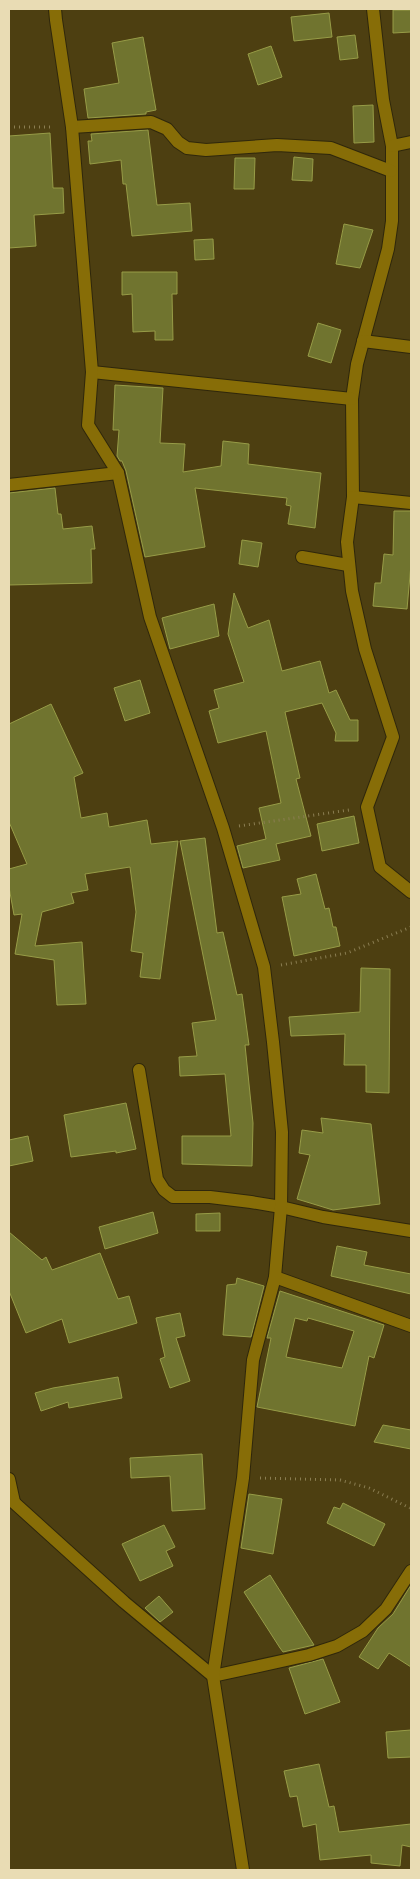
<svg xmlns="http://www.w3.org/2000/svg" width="420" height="1879" viewBox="0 0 420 1879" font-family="Rubik,sans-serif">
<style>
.building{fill:#70742f;stroke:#979c47;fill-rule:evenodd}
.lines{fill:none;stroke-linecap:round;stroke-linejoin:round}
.lane-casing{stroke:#2f270b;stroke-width:14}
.street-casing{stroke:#2f270b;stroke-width:14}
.path{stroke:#8a7d51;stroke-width:3;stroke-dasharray:1 4;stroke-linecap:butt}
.lane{stroke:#876d07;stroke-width:12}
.street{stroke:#876d07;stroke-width:12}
</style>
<rect width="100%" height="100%" fill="#4d3f11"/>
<g class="building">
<path d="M393,10H411V32L393,33Z"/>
<path d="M329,13L332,37L294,41L291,17Z"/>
<path d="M355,35L358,58L340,60L337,37Z"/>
<path d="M143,37L156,110L146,112V114L88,118L84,89L119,83L112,43Z"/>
<path d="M271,46L282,77L258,85L248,54Z"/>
<path d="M373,105L374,142L354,143L353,106Z"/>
<path d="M148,130L157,205L190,203L192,231L132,236L126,184H123L121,160L90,164L88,141H92L91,134Z"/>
<path d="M50,133L53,188H63L64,213L34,215L36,246L9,248V136Z"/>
<path d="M294,157L313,159L312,181L292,180Z"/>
<path d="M235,158H255L254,189H234Z"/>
<path d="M344,224L373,230L360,268L336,264Z"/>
<path d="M213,239L214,259L195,260L194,240Z"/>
<path d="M122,272H177V294H172L173,340H155V331L133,332L132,294L122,295Z"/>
<path d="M318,323L341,330L331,363L308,356Z"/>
<path d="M115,385L163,388L160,443L185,444L183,472L221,466L223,441L249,444L248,464L321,473L315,528L288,524L291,506L286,505L287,498L195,488L205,547L145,557L126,471L122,461H120L117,456L119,430H113Z"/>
<path d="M55,488L58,514H61L63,529L92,526L95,549H91L92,583L9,585V493Z"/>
<path d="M394,511H411V564L407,609L373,606L375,583H381L384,554L393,555Z"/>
<path d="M242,540L262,543L258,567L239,564Z"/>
<path d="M234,593L248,628L269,620L282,671L320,661L329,693L336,690L350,720H358V741H335L336,733L322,703L285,712L300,778L296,779L311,836L276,844L280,860L243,868L237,846L266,839L259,808L281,803L266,731L218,743L209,711L219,708L214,690L244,682L228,634Z"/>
<path d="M214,604L219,636L170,649L162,618Z"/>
<path d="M140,680L150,713L125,721L114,688Z"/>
<path d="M51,704L83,773L74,777L81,818L107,813L109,827L147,820L151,844L178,841L160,979L140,977L143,953L131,951L136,912L130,867L85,874L88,890L71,893L74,903L42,912L35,946L82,942L86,1004L57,1005L54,960L15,954L22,914L14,915L9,887V869L27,864L9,822V724Z"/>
<path d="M354,816L359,843L322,851L317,824Z"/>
<path d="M205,838L217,933L223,932L237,995L242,994L249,1045H245L253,1123L252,1166L182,1164V1136H231L225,1074L180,1076L179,1057L197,1056L192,1023L216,1020L180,841Z"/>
<path d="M316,874L325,909L329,908L333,927H336L340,946L294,956L282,897L301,894L297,879Z"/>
<path d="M361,968L390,969L389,1093L366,1092V1065H344L345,1034L291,1036L289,1017L360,1012Z"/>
<path d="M126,1103L136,1149L116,1153V1151L71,1157L64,1115Z"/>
<path d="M321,1118L371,1124L380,1204L333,1210L297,1199L310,1155L299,1153L302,1130L323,1133Z"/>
<path d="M28,1136L33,1161L9,1166V1140Z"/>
<path d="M153,1212L158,1233L105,1249L99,1227Z"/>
<path d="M220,1213V1231H196V1214Z"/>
<path d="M9,1232L42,1260L46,1257L52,1270L100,1253L118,1299L129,1296L137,1323L69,1343L62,1319L26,1333L9,1291Z"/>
<path d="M337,1246L367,1252L364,1265L411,1274V1294L331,1276Z"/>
<path d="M237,1278L264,1286L251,1337L223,1335L227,1285L236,1284Z"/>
<path d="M280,1291L384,1325L374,1358L369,1356L355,1426L257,1407L271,1338H267ZM295,1318L307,1321L308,1318L354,1331L342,1368L286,1357Z"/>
<path d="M180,1313L185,1336L176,1338L190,1381L170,1388L160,1359L165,1357L156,1318Z"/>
<path d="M118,1377L122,1398L69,1408L68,1402L41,1411L35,1393L53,1388Z"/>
<path d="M383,1425L411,1430V1449L374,1442Z"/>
<path d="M202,1454L205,1509L172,1511L170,1476L131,1478L130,1458Z"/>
<path d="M249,1494L282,1499L273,1554L241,1548Z"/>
<path d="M343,1503L385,1524L374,1546L327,1523L334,1507L340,1509Z"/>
<path d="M164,1525L175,1547L166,1551L173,1566L140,1581L122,1544Z"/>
<path d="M270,1575L314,1645L283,1652L280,1648L244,1592Z"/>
<path d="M411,1585V1667L389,1653L378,1669L359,1657L378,1628L393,1614Z"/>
<path d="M159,1596L173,1612L160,1622L145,1608Z"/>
<path d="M323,1659L340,1702L305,1714L289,1668Z"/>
<path d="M411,1730V1757L388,1758L386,1732Z"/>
<path d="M319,1764L329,1807L334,1806L339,1832L411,1824V1847L402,1845L400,1866L371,1863V1855L320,1860L316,1824L303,1827L297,1796L290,1797L284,1771Z"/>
</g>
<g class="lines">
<defs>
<g id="lane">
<path d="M373,9L383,100L392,146V221L388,249L357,364L352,399L353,497L347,542L352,591L365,649L393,737L367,807L380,867L411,892"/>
<path d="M72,127L151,122L167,129L178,142L187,148L206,150L277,145L331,148L391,171"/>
<path d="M392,146L411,142"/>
<path d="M363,341L411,347"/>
<path d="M92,372L352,399"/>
<path d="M9,485L118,473"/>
<path d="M353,497L411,503"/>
<path d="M302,557L348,565"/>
<path d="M139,1070L157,1179L164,1190L173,1197H210L251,1202L281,1207L323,1217L411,1231"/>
<path d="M275,1277L411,1326"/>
<path d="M9,1479L14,1502"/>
<path d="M9,1498L124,1602L213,1676L309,1655L337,1646L363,1631L386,1609L411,1571"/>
</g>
<path id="street" d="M55,9L56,20L72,127L92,372L88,425L118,473L150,617L223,828L264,967L273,1042L282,1132L281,1207L275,1277L253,1360L243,1478L213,1676L243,1870"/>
</defs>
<use href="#lane" class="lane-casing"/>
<use href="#street" class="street-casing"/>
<g class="path">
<path d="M9,127H54"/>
<path d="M239,826L349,810"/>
<path d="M281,965L347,953L411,927"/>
<path d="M260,1478L340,1480L369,1488L410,1508L411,1511"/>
</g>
<use href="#lane" class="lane"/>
<use href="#street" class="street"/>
</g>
<rect width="420" height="1879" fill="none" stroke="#e9dcb4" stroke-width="20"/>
</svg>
